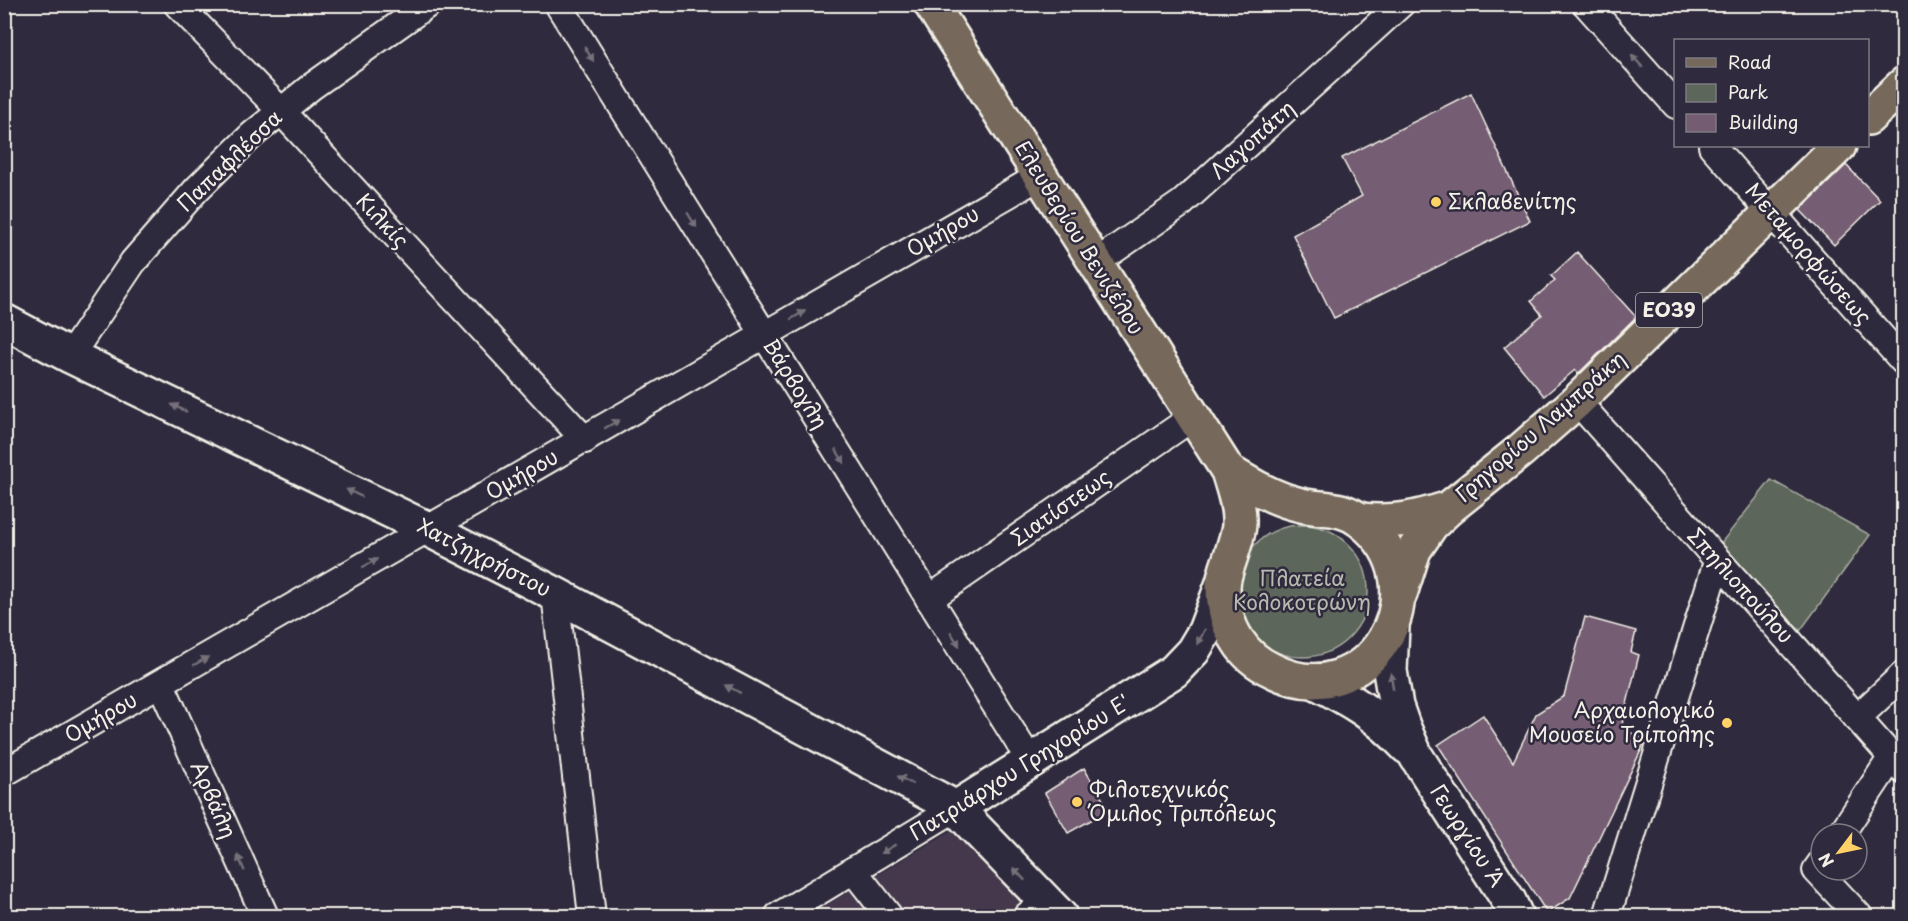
<svg xmlns="http://www.w3.org/2000/svg" width="1908" height="921" viewBox="0 0 1908 921" font-family="'Playpen Sans',sans-serif">
<style>
.built{fill:#44394d}
.green{fill:#5d665a;stroke:#a8aca1;stroke-width:1.5}
.building{fill:#745d73;stroke:#f4f1e8;stroke-width:1.5}
.lines{fill:none;stroke-linecap:round;stroke-linejoin:round}
.street-casing{stroke:#f4f1e8;stroke-width:30}
.secondary-casing{stroke:#f4f1e8;stroke-width:38}
.primary-casing{stroke:#f4f1e8;stroke-width:38}
.street{stroke:#2f2a3d;stroke-width:26}
.secondary{stroke:#2f2a3d;stroke-width:33}
.primary{stroke:#76695c;stroke-width:33}
.oneway{fill:#747079}
.poi-dot{fill:#ffd166;stroke:#2f2a3d;stroke-width:2}
.labels{text-anchor:middle;stroke-width:5;stroke-linejoin:round;paint-order:stroke}
.shield{fill:#2f2a3d;stroke:#b9b5b5;stroke-width:1.5}
.shield-label{font-size:20px;font-weight:bold;fill:#f4f1e8}
.street-label{font-size:21px;fill:#f4f1e8;stroke:#2f2a3d}
.poi-label{font-size:21px;fill:#f4f1e8;stroke:#2f2a3d;text-anchor:start}
.park-label{font-size:21px;fill:#b8b9af;stroke:#2f2a3d}
</style>
<rect width="100%" height="100%" fill="#2f2a3d"/>
<filter id="ink" filterUnits="userSpaceOnUse"><feTurbulence type="fractalNoise" baseFrequency=".0167" numOctaves="2"/><feDisplacementMap in="SourceGraphic" scale="12" xChannelSelector="R" yChannelSelector="G"/><feConvolveMatrix kernelMatrix="1 2 1 2 8 2 1 2 1" color-interpolation-filters="sRGB"/></filter>
<g filter="url(#ink)">
<path class="built" d="M956,828L1046,916H808Z"/>
<g class="green">
<path d="M1771,480L1870,535L1800,631L1721,543Z"/>
<circle cx="1302" cy="591" r="66"/>
</g>
<g class="building">
<path d="M1471,93L1530,221L1334,318L1293,235L1362,196L1342,158Z"/>
<path d="M1846,165L1880,200L1834,245L1800,210Z"/>
<path d="M1577,252L1636,317L1578,374L1575,370L1544,396L1504,347L1542,315L1531,301L1555,280L1551,276Z"/>
<path d="M1585,617L1636,631L1631,652L1639,655L1621,728L1646,740L1570,898L1547,913L1438,745L1483,715L1513,762L1536,714L1564,696Z"/>
<path d="M1084,768L1109,810L1068,833L1045,793Z"/>
</g>
<g class="lines">
<defs>
<g id="street">
<path d="M177,4L280,110L585,440"/>
<path d="M558,4L1031,762"/>
<path d="M1586,4L1676,105"/>
<path d="M1712,146L1904,362"/>
<path d="M1095,263L1182,203L1401,4"/>
<path d="M70,356L133,262L197,189L252,135L311,87L428,4"/>
<path d="M1577,401L1904,771"/>
<path d="M555,594L592,916"/>
<path d="M929,599L1193,417"/>
<path d="M161,684L265,916"/>
<path d="M1857,718L1904,674"/>
<path d="M4,773L1040,176"/>
<path d="M1841,834L1892,757"/>
<path d="M1821,863L1816,870L1859,916"/>
<path d="M853,870L889,916"/>
<path d="M778,916L956,808"/>
<path d="M1027,916L1044,901"/>
<path d="M1607,916L1717,562"/>
</g>
<g id="secondary">
<path d="M4,321L70,356L428,529L555,594L956,808L1060,916"/>
<path d="M1392,627L1390,671L1396,706L1403,726L1416,756L1509,901L1516,916"/>
<path d="M1314,681C1351,700 1378,716 1407,747"/>
<path d="M956,808L1174,671L1193,651L1205,631L1223,583"/>
</g>
<g id="primary">
<path d="M931,4L1228,471C1233,488 1240,506 1239,524C1239,531 1236,539 1234,546C1231,558 1224,572 1223,585C1223,604 1227,625 1238,641C1246,654 1259,664 1272,670C1367,719 1447,588 1361,521C1342,506 1322,510 1301,505C1274,499 1251,485 1228,471"/>
<path d="M1868,118L1904,84"/>
<path d="M1360,520C1396,523 1415,519 1449,508"/>
<path d="M1400,594L1414,550L1431,525L1449,508L1520,451L1577,401L1839,146"/>
</g>
</defs>
<use href="#street" class="street-casing"/>
<use href="#secondary" class="secondary-casing"/>
<use href="#primary" class="primary-casing"/>
<use href="#street" class="street"/>
<use href="#secondary" class="secondary"/>
<use href="#primary" class="primary"/>
</g>
<defs><path id="oneway-solid" d="M-6-.8H1V-3.2L6.5 0L1 3.2V.8H-6Z" transform="scale(1.5)"/></defs>
<g class="oneway">
<use href="#oneway-solid" transform="translate(589 54) rotate(58)"/>
<use href="#oneway-solid" transform="translate(1637 61) rotate(-132)"/>
<use href="#oneway-solid" transform="translate(692 220) rotate(58)"/>
<use href="#oneway-solid" transform="translate(798 315) rotate(-30)"/>
<use href="#oneway-solid" transform="translate(179 408) rotate(-154)"/>
<use href="#oneway-solid" transform="translate(612 424) rotate(-30)"/>
<use href="#oneway-solid" transform="translate(840 456) rotate(58)"/>
<use href="#oneway-solid" transform="translate(354 493) rotate(-154)"/>
<use href="#oneway-solid" transform="translate(370 563) rotate(-30)"/>
<use href="#oneway-solid" transform="translate(1201 637) rotate(118)"/>
<use href="#oneway-solid" transform="translate(955 639) rotate(58)"/>
<use href="#oneway-solid" transform="translate(201 661) rotate(-30)"/>
<use href="#oneway-solid" transform="translate(1392 681) rotate(-98)"/>
<use href="#oneway-solid" transform="translate(733 689) rotate(-152)"/>
<use href="#oneway-solid" transform="translate(905 780) rotate(-152)"/>
<use href="#oneway-solid" transform="translate(888 849) rotate(149)"/>
<use href="#oneway-solid" transform="translate(241 863) rotate(-114)"/>
<use href="#oneway-solid" transform="translate(1019 874) rotate(-133)"/>
</g>
</g>
<g class="poi-dot">
<circle cx="1436" cy="202" r="6"/>
<circle cx="1727" cy="723" r="6"/>
<circle cx="1077" cy="802" r="6"/>
</g>
<g class="labels">
<rect class="shield" x="1636" y="293" width="66" height="34" rx="4.5"/>
<g class="shield-label">
<text x="1669" y="317">ΕΟ39</text>
</g>
<g class="street-label">
<text transform="translate(1253 140) rotate(-42)" y="7">Λαγοπάτη</text>
<text transform="translate(230 161) rotate(-44)" y="7">Παπαφλέσσα</text>
<text transform="translate(382 221) rotate(47)" y="7">Κιλκίς</text>
<text transform="translate(943 232) rotate(-30)" y="7">Ομήρου</text>
<text transform="translate(1079 238) rotate(58)" y="7">Ελευθερίου Βενιζέλου</text>
<text transform="translate(1808 254) rotate(49)" y="7">Μεταμορφώσεως</text>
<text transform="translate(795 384) rotate(58)" y="7">Βάρβογλη</text>
<text transform="translate(1541 427) rotate(-41)" y="7">Γρηγορίου Λαμπράκη</text>
<text transform="translate(522 475) rotate(-30)" y="7">Ομήρου</text>
<text transform="translate(1061 508) rotate(-35)" y="7">Σιατίστεως</text>
<text transform="translate(484 558) rotate(27)" y="7">Χατζηχρήστου</text>
<text transform="translate(1740 586) rotate(48)" y="7">Σπηλιοπούλου</text>
<text transform="translate(101 718) rotate(-30)" y="7">Ομήρου</text>
<text transform="translate(1020 768) rotate(-32)" y="7">Πατριάρχου Γρηγορίου Ε'</text>
<text transform="translate(213 800) rotate(66)" y="7">Αρβάλη</text>
<text transform="translate(1467 836) rotate(57)" y="7">Γεωργίου Α΄</text>
</g>
<g class="poi-label">
<text x="1448" y="209">Σκλαβενίτης</text>
<text x="1715" y="718" text-anchor="end">Αρχαιολογικό<tspan x="1715" dy="24">Μουσείο Τρίπολης</tspan></text>
<text x="1089" y="797">Φιλοτεχνικός<tspan x="1089" dy="24">Όμιλος Τριπόλεως</tspan></text>
</g>
<g class="park-label">
<text x="1302" y="586">Πλατεία<tspan x="1302" dy="24">Κολοκοτρώνη</tspan></text>
</g>
</g>
<rect width="1908" height="921" fill="none" stroke="#2f2a3d" stroke-width="24"/>
<rect x="12" y="12" width="1884" height="897" fill="none" stroke="#f4f1e8" stroke-width="2" filter="url(#ink)"/>
<rect x="1674" y="39" width="195" height="108" fill="#2f2a3d" stroke="#7e7a81" stroke-width="1.5"/>
<rect x="1686" y="58" width="30" height="9" fill="#76695c" stroke="#7e7a81" stroke-width="1.5"/>
<text x="1728" y="69" font-size="18" fill="#f4f1e8">Road</text>
<rect x="1686" y="84" width="30" height="18" fill="#5d665a" stroke="#7e7a81" stroke-width="1.5"/>
<text x="1728" y="99" font-size="18" fill="#f4f1e8">Park</text>
<rect x="1686" y="114" width="30" height="18" fill="#745d73" stroke="#7e7a81" stroke-width="1.5"/>
<text x="1728" y="129" font-size="18" fill="#f4f1e8">Building</text>
<g transform="translate(1839 852) rotate(238)"><circle r="28" fill="#2f2a3d" stroke="#7e7a81" stroke-width="1.5"/>
<path d="M0-4.5L10 22L0 15L-10 22Z" fill="#ffd166"/>
<text y="-9" font-size="16" font-weight="bold" text-anchor="middle" fill="#f4f1e8">N</text>
</g>
</svg>
